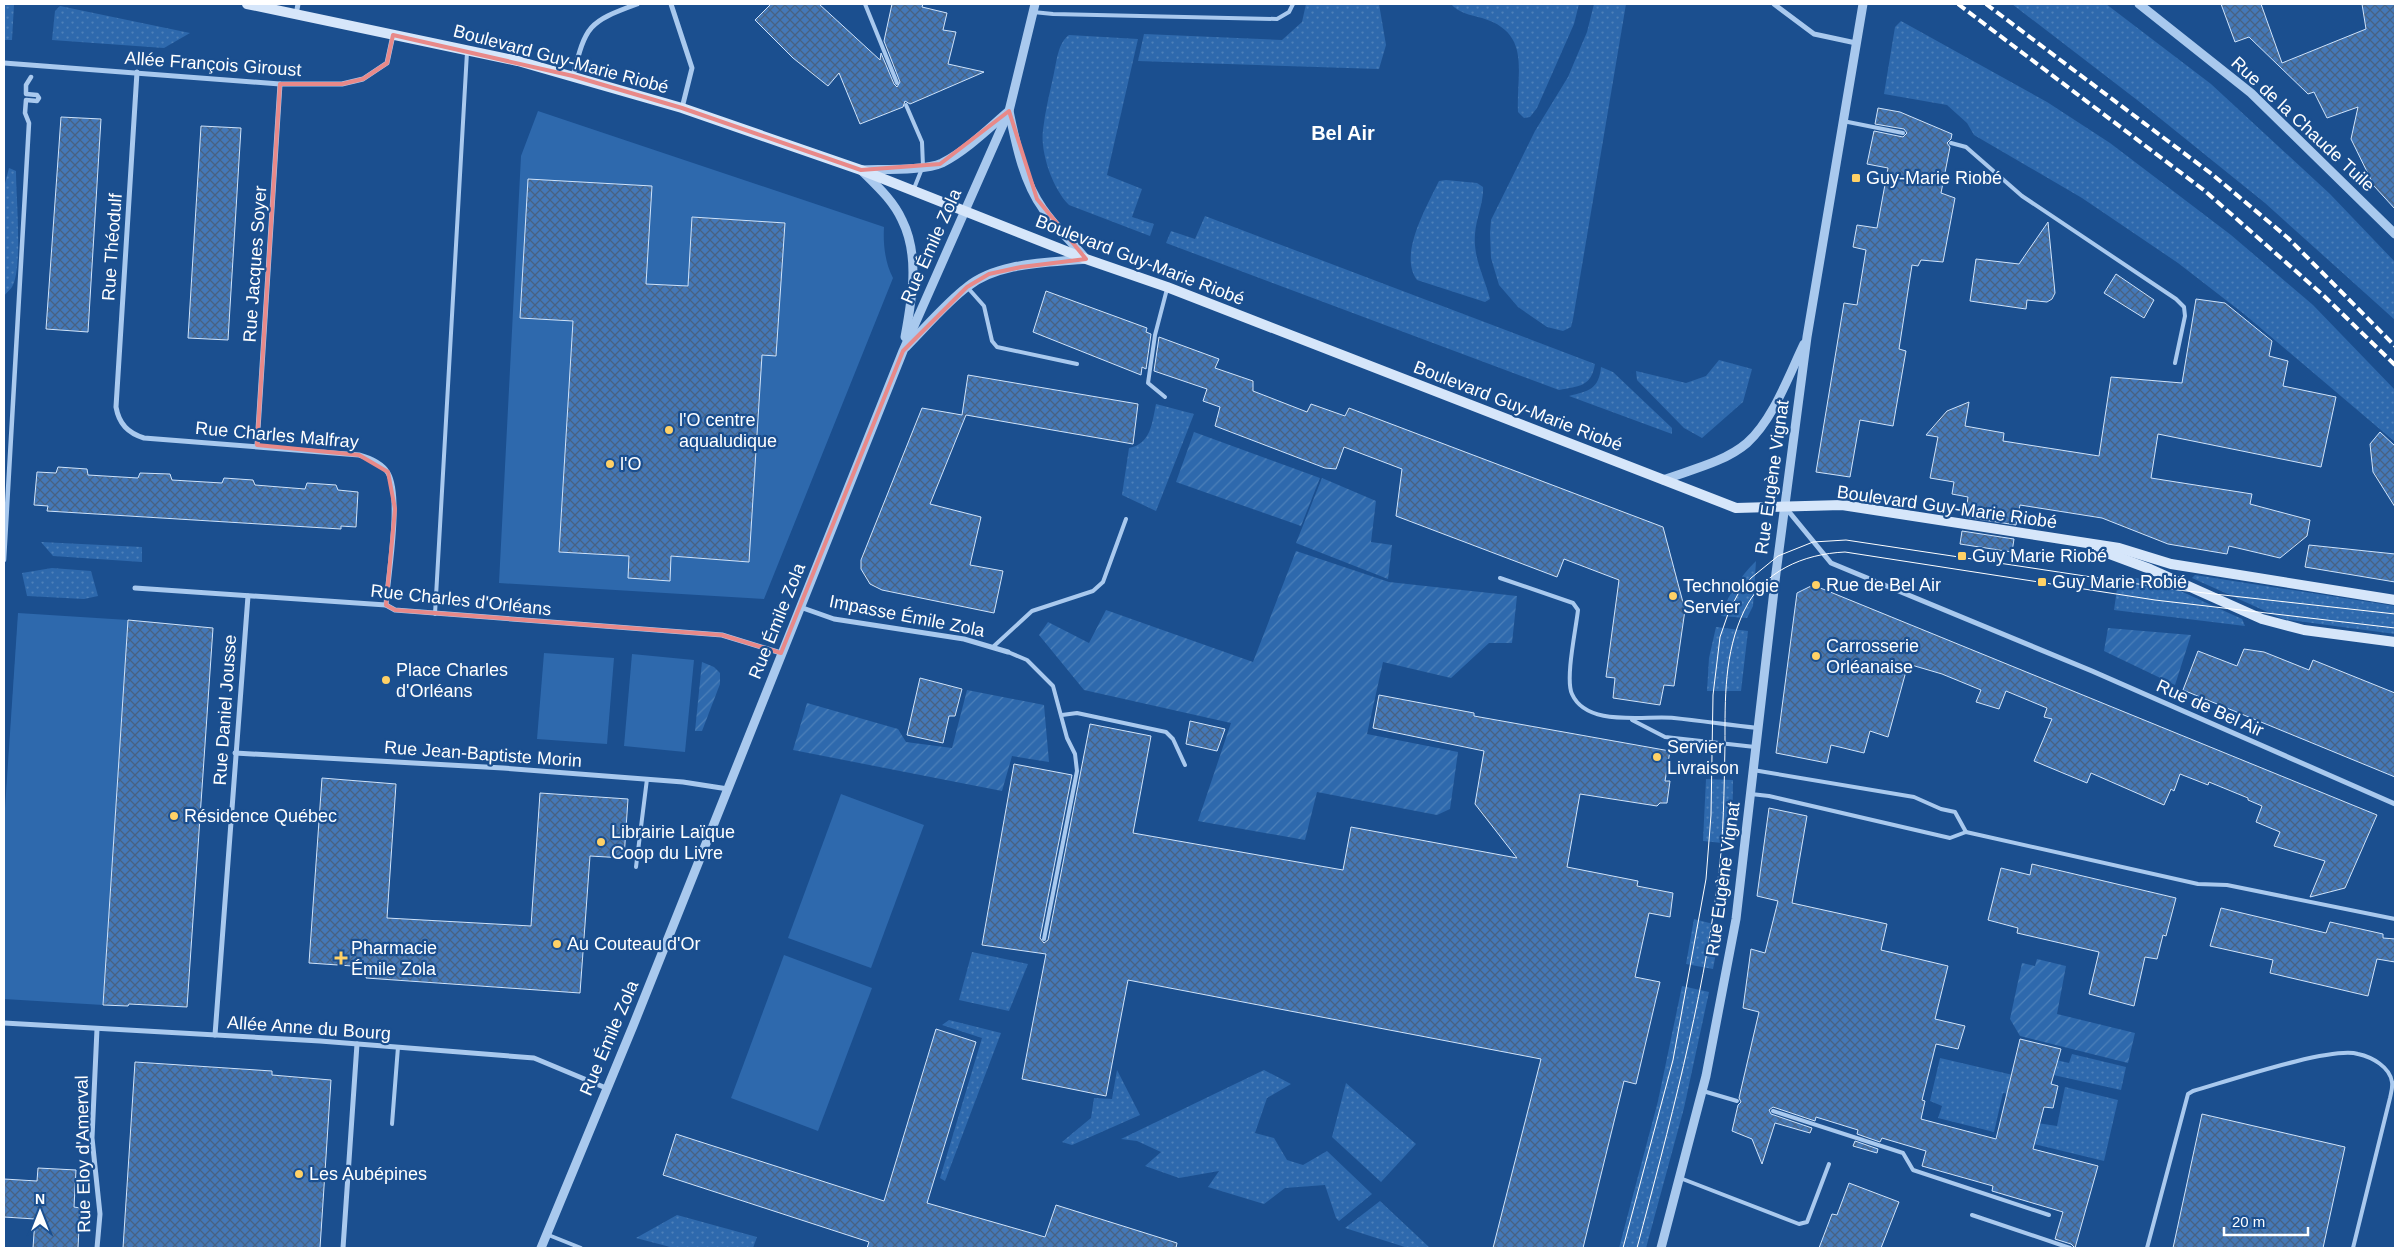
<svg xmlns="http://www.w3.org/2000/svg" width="2399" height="1252" viewBox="0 0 2399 1252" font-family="Helvetica,sans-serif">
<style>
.grass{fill:url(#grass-dots)}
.park{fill:#2e69ad}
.garden{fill:url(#garden-furrows)}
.building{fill:url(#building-cross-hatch);stroke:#cfe3fa}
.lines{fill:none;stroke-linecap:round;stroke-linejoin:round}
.service{stroke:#a9c9ee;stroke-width:4}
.pedestrian{stroke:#a9c9ee;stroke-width:4.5}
.minor{stroke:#a9c9ee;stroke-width:5}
.tertiary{stroke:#a9c9ee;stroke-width:9}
.secondary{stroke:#d6e6fa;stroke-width:10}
.tram{stroke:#fff;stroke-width:1}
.rail{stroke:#fff;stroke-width:4;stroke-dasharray:9 4;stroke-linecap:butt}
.marked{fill:none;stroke:#e88989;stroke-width:4;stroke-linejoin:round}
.poi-dot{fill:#ffd166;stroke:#1b4f8f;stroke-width:2}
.labels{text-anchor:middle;stroke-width:4.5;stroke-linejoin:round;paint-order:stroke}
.street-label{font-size:18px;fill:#fff;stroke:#1b4f8f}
.poi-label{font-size:18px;fill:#fff;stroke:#1b4f8f;text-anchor:start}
.quarter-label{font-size:20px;font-weight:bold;fill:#fff;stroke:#1b4f8f}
</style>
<defs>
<pattern id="grass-dots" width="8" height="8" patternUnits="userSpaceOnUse" patternTransform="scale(1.25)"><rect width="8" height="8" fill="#2e69ad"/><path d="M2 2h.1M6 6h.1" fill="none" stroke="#4d80b9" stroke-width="1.8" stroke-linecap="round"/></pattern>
<pattern id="garden-furrows" width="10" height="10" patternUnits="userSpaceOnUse" patternTransform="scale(1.25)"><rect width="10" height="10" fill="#2e69ad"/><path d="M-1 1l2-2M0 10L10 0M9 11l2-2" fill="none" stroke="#4d80b9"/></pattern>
<pattern id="building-cross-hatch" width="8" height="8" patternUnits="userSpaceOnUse" patternTransform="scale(1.25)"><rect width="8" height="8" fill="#4478b7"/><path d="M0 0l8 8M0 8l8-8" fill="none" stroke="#486282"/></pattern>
</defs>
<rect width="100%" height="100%" fill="#1b4f8f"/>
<g class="grass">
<path d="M4,4L14,5L12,40H4Z"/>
<path d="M1306,4H1379L1386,45L1379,69L1138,61L1144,34L1282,40L1302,22Z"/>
<path d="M1451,4H1579L1574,24L1537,108L1530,117L1524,118L1518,112C1516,72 1532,33 1482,18C1471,15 1458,13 1451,4Z"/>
<path d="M1594,4H1626L1573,319L1571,327L1563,331L1547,327L1518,307L1499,285L1491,258L1490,233L1491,220L1535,131L1568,77L1587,32Z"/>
<path d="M2012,4H2106L2211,84L2330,194L2395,262V320L2265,203L2141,103Z"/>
<path d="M60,6L190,33L164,48L52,40L55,11Z"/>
<path d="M1901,21L2047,102L2110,143L2231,235L2313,305L2395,390V442L2244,314L2178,263L2082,198L1974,135L1967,123L1947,105L1884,94L1895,27Z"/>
<path d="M1069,35L1138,39L1107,175L1142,189L1132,217L1154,224L1150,236L1069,205C1053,189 1040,153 1043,130C1045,111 1050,92 1054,73C1057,60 1058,43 1069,35Z"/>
<path d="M9,168L16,171C16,196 23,269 12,287C10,290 6,293 4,296V187Z"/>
<path d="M1446,180L1477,183L1483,187C1484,202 1476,218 1475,234C1473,258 1484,276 1490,299L1485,302L1417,280C1398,255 1427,206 1439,181Z"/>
<path d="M1205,216L1595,364C1591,387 1579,386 1559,390L1166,243L1171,231L1195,239Z"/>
<path d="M1719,360L1752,369L1743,402L1702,438L1684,428L1637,380L1636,371L1686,383L1706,376Z"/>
<path d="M1601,367L1613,372L1672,428V434L1569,396C1589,391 1599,389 1601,367Z"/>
<path d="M1156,404L1194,414L1156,511L1122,495L1129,448C1151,444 1152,423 1156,404Z"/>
<path d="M41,542L142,547V562L53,556Z"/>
<path d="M1756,561L1753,606L1747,618L1721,616C1728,594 1740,577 1756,561Z"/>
<path d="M52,568L91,571L98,596L84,599L27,596L22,573Z"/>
<path d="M2119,575L2163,583L2242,619L2245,626L2114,610Z"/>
<path d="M2195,575L2395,606V634L2283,619L2192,578Z"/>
<path d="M1716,627L1748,631L1741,691H1707L1709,658Z"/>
<path d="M1706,779L1733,780L1732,844L1703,841Z"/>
<path d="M1694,919L1721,926L1713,969L1686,964Z"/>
<path d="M972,952L1028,964L1009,1011L959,1000Z"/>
<path d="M1682,986L1709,992L1684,1108L1646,1248H1619L1658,1101Z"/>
<path d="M949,1020L1001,1033L945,1181L940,1178L982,1038L942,1025Z"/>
<path d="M2072,1054L2126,1067L2121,1090L2031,1070L2035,1055L2069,1063Z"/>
<path d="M1940,1058L2013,1075L2009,1094L2003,1093L1994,1132L1938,1118L1942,1106L1930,1101Z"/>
<path d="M1117,1070L1140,1115L1072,1145L1062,1142L1091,1118L1094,1098L1112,1099Z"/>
<path d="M1264,1070L1291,1084L1267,1098L1255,1133L1274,1138L1287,1160L1303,1165L1327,1151L1372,1194L1339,1221L1336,1218L1325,1185L1285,1188L1264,1204L1208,1187L1219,1171L1179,1178L1145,1166L1161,1152L1137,1141L1121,1139Z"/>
<path d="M1346,1083L1416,1144L1381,1182L1332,1137Z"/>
<path d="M2065,1087L2118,1100L2104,1161L2014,1139L2018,1120L2057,1126Z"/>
<path d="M1380,1201L1430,1248H1408L1345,1228Z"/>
<path d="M677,1215L757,1237L753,1248H674L636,1238Z"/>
</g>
<g class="park">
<path d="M538,111L884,227C883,244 885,263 893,278L764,599L499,583L521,156Z"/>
<path d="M18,613L128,620L103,1005L4,999V823Z"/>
<path d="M544,653L614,658L607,744L537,739Z"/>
<path d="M632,654L694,660L685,752L624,746Z"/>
<path d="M841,794L924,825L871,968L788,938Z"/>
<path d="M784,955L872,988L818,1131L731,1098Z"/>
</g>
<g class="garden">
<path d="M1194,432L1320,478L1301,526L1176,482Z"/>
<path d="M1322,478L1376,501L1371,542L1392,545L1388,579L1296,543Z"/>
<path d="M1296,551L1389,582L1517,596L1512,643H1489L1451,678L1383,662L1367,734L1458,752L1450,809L1437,815L1317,792L1305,840L1198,821L1231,723L1084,690L1039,635L1048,622L1089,643L1106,610L1253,662Z"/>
<path d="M2108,628L2191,635L2175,685L2104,651Z"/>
<path d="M702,662L714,667L720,673V684L702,731H695Z"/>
<path d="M967,690L1044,705L1049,762L1012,756L1002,791L793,750L807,703L898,729L906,742L952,748Z"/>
<path d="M2037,959L2066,966L2057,1014L2135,1033L2128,1063L2020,1036L2010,1019L2022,963L2035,966Z"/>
</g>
<g class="building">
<path d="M771,4H819L880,60L881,53L894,84L897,87L900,82L884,41L892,4H923L922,7L947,13L943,30L956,32L948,64L984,72L910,104L905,101L903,107L860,124L839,73L828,86L793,58L755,20Z"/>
<path d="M2221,4H2261L2282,63L2366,29L2362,4H2395V209L2374,186L2351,139L2358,107L2327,118L2314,92L2308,94L2249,37L2235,42Z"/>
<path d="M1878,108L1900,112L1952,134L1951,139L1947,143L1950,147L1941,193L1955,198L1943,262L1921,260L1918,266L1912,265L1899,349L1906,351L1893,426L1860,420L1850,477L1816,472L1844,303L1857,305L1866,250L1853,247L1857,225L1877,228L1888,168L1867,164L1874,131L1903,137L1907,133L1904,129L1875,124Z"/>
<path d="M61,117L101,119L88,332L46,329Z"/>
<path d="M201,126L241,128L228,340L188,338Z"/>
<path d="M528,179L652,186L646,284L688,286L692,217L785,223L776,356L762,355L749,562L671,556L670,581L628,578L629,556L559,552L573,321L520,318Z"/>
<path d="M2048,222L2055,293L2052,299L2047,302L2027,300L2026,309L1970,301L1976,259L2019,264Z"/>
<path d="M2116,274L2154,300L2144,318L2104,293Z"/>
<path d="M1046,291L1147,328L1146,332L1151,334L1146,369L1142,367L1141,375L1033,332Z"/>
<path d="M2196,299L2225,303L2272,341L2269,356L2288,361L2283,386L2336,397L2321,467L2158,434L2151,478L2252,494L2250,504L2310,520L2307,536L2280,558L2229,546L2227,554L2168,544L2102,518L2020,505L2016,525L1965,517L1968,497L1952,494L1954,482L1930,478L1938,437L1926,435L1947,411L1969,402L1965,426L2004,433L2003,441L2099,456L2111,377L2182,383Z"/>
<path d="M1159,337L1219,359L1215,368L1253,381V391L1307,412L1311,404L1345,416L1349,408L1663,527L1685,610L1674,686L1664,685L1660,705L1613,698L1615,678L1606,677L1619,580L1564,559L1557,577L1396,516L1402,469L1344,447L1336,469L1325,468L1215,426L1220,407L1203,401L1207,389L1154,371Z"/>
<path d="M968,375L1138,404L1133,444L966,415L930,504L981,517L970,565L1003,571L994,613L882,590L870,584L861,569V560L922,408L962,415Z"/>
<path d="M2380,432L2395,446V507L2373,472L2370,444Z"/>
<path d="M58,467L87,469L88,475L138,478L140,473L170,474L172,480L222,483L224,478L253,480L255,485L305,489L307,483L336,485L338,490L358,492L356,527L341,526V529L47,511L48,506L34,505L37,472L56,473Z"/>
<path d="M1962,531L2014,539L2012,552L1960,544Z"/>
<path d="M2309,545L2395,554V582L2305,567Z"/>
<path d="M1813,585L2377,815L2345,888L2310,897L2325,861L2274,846L2280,832L2256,822L2262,806L2248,800V798L2209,782L2208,785L2180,774L2174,791L2171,789L2164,805L2091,773L2087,783L2034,761L2052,719L2044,717L2047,708L2006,691L1999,709L1976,702L1981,690L1942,674L1908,664L1888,737L1870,731L1864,753L1831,745L1827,763L1776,753L1797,593Z"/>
<path d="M128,620L213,628L187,1007L129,1004L128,1006L103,1005Z"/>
<path d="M2244,649L2264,652L2309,670L2313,660L2395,693V777L2183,690L2198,651L2237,666Z"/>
<path d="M920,678L962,689L955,716H949L943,743L907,735Z"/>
<path d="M1379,695L1474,713V716L1670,751L1665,781H1670L1667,803H1660L1657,806L1580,794L1567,867L1638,881L1637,886L1673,893L1670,917L1649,913L1635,977L1660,982L1636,1084L1624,1081L1583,1248H1493L1541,1059L1128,980L1106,1096L1022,1079L1046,954L982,945L1014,764L1072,775L1040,938L1044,943L1048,940L1090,724L1151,736L1133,833L1343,870L1351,827L1517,858L1475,804L1484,751L1373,728Z"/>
<path d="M1190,721L1225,729L1217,751L1186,744Z"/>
<path d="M322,778L396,784L387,918L531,926L540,793L628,799L624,858L590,856L580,993L366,978L367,967L309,963Z"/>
<path d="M1769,808L1807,816L1792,903L1887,924L1881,950L1948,966L1935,1019L1965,1026L1958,1049L1936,1044L1922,1100L1925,1101L1921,1119L1996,1139L2020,1039L2061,1049L2051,1084L2058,1086L2053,1108L2044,1107L2033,1149L2098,1166L2075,1248L2071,1244L2055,1239L2063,1212L1992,1191L1993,1186L1922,1166L1926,1151L1882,1138L1880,1142L1857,1134L1858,1130L1816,1117L1815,1121L1773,1107L1769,1110L1771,1114L1812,1128L1810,1133L1775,1123L1762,1164L1752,1139L1732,1131L1738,1105L1741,1102L1739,1098L1759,1012L1743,1008L1751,949L1765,953L1778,901L1757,896Z"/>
<path d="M2032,864L2176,898L2166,936L2163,935L2157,959L2145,957L2134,1006L2089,994L2099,952L2017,933L2018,928L1988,920L2001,868L2030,875Z"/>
<path d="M2221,908L2326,933L2330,922L2383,934V938L2395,939V962L2377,959L2368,996L2270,973L2273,960L2210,946Z"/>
<path d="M936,1029L976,1042L927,1203L1045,1237L1056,1205L1177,1243L1176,1248H867L869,1242L663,1175L676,1134L884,1201Z"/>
<path d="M135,1062L272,1071V1075L331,1080L320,1248H123Z"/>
<path d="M2202,1114L2345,1147L2323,1248H2173Z"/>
<path d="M1855,1141L1878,1149L1877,1153L1853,1146Z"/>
<path d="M38,1168L76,1170L74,1207L80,1208L78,1248H33L35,1219L4,1217V1179L37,1181Z"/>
<path d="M1849,1183L1899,1202L1881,1248H1819L1832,1214L1837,1215Z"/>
</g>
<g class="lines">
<g class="service">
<path d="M865,4L897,83"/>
<path d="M1033,12L1053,14L1277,19L1289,12L1293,4"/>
<path d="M906,105L922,142L923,166L913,191"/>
<path d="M1843,121L1903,133"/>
<path d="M1951,143L1966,147L2022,196L2176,299L2184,307L2185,316L2175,363"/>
<path d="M968,288L984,306L992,341L997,347L1077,364"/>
<path d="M1165,397L1148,383L1155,335L1167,289"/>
<path d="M1500,578L1573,603L1578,610C1576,629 1565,679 1572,694C1587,728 1646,715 1674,718C1702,721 1730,725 1758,728"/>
<path d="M435,614L467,52"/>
<path d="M994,646L1032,611L1093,591L1103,582L1126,519"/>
<path d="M1008,652L1027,660L1053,686L1067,738L1075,754L1077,771L1044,939"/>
<path d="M1062,715L1077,713L1166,732L1173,739L1185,765"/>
<path d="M1632,720L1665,737L1755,747"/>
<path d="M1753,770L1914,797L1941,809L1955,812L1966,832"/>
<path d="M1751,794L1769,796L1950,838L1966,832L2198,884L2227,885L2395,919"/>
<path d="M636,867L647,779"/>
<path d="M1703,1091L1737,1101"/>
<path d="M1773,1111L1903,1153L1913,1170L2049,1215"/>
<path d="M392,1124L398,1047"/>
<path d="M1680,1178L1799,1224L1807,1222L1829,1164"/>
<path d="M1972,1215L2070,1248"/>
<path d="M546,1234L581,1248"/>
<path d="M2147,1248L2188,1094L2193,1091C2225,1082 2331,1046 2358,1054C2372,1057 2390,1067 2392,1082C2393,1087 2391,1093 2390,1098L2353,1248"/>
</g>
<path class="pedestrian" d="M4,560L29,123L25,113L26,100L37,101L39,98L37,95L26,94V85L31,77"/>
<g class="minor">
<path d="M671,4L692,68L682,108"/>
<path d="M1774,4L1814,34L1856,43"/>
<path d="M296,15L298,4"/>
<path d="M4,63L280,84H342L363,79L387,63L393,35"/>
<path d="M137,72L116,407C119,424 128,433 144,438L359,455C370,458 382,463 388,473C402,497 388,575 386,605"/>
<path d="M573,76C586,25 588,22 637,4"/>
<path d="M257,445L280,84"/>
<path d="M1785,507L1831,563L2092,671L2395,804"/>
<path d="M135,588L386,605L395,610L722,635L781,653"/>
<path d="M800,607L834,619L964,639L1008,652"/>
<path d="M235,753L503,768L683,782L728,789"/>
<path d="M4,1023L320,1041L534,1058L606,1088"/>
<path d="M97,1029L92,1138L100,1214L97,1248"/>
<path d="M215,1035L248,596"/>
<path d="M343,1248L357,1044"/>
</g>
<g class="tertiary">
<path d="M2139,4L2251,93L2395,234"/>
<path d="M861,170C880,169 925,171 942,163C967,150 988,129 1009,111C1016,144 1023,181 1043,209C1055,227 1072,242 1086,259"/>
<path d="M861,170C876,185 893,200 902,220C920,256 912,299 905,337"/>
<path d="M906,347C924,329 947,302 967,287C998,262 1048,263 1086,259"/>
<path d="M1663,480C1690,470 1725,462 1747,443C1773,420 1789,375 1804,344"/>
<path d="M541,1248L633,1026L903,351L1009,111L1035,4"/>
<path d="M1661,1248L1706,1076L1736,919L1776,573L1807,337L1863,4"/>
</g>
<g class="secondary">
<path d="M247,4L518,61L682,108L861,170L1086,259L1167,287L1736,508L1842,505L2119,548L2171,564L2395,600"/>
<path d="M2099,550L2150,569L2262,619L2304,630L2395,642"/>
</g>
<g class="tram">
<path d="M1623,1248L1673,1060L1706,879L1711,815L1713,695L1720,637L1729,611L1738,594L1751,578L1778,556L1813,542L1846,540L2178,590L2395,614"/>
<path d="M1637,1248C1669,1127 1702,1005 1718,880C1724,836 1724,789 1725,744C1725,699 1724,653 1744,611C1763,571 1803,554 1845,552L2155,600L2395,628"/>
</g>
<g class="rail">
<path d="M1958,4L2205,191L2324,296L2395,365"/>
<path d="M1986,4L2213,175L2288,238L2395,346"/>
</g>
</g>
<path class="marked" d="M393,35L573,76L682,108L861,170L940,164L1009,111L1037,199L1086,259L1021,267L989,274L967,287L903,351L781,653L722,635L395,610L386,605L395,509L388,472L359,455L257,445L280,84H342L363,79L387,63Z"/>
<g class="poi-dot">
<rect x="1851" y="173" width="10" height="10" rx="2.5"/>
<circle cx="669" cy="430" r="5"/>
<circle cx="610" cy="464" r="5"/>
<rect x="1957" y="551" width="10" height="10" rx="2.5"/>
<rect x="2037" y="577" width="10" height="10" rx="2.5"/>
<circle cx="1816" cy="585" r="5"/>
<circle cx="1673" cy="596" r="5"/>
<circle cx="1816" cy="656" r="5"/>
<circle cx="386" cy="680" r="5"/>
<circle cx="1657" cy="757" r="5"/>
<circle cx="174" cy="816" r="5"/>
<circle cx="601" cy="842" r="5"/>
<circle cx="557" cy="944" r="5"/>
<path d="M338.5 950.5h5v5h5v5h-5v5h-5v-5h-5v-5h5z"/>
<circle cx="299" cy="1174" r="5"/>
</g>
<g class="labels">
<g class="street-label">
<text transform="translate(561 59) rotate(15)" y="6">Boulevard Guy-Marie Riobé</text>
<text transform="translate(213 64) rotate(4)" y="6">Allée François Giroust</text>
<text transform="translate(2303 124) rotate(43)" y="6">Rue de la Chaude Tuile</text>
<text transform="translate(931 246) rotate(-66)" y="6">Rue Émile Zola</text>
<text transform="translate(112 247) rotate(-86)" y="6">Rue Théodulf</text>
<text transform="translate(1140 260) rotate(21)" y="6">Boulevard Guy-Marie Riobé</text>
<text transform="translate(255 264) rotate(-86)" y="6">Rue Jacques Soyer</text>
<text transform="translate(1518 406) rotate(21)" y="6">Boulevard Guy-Marie Riobé</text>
<text transform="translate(277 435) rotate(5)" y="6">Rue Charles Malfray</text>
<text transform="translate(1772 477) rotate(-82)" y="6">Rue Eugène Vignat</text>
<text transform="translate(1947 507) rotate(8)" y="6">Boulevard Guy-Marie Riobé</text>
<text transform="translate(461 600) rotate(6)" y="6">Rue Charles d'Orléans</text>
<text transform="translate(907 616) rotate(11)" y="6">Impasse Émile Zola</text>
<text transform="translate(777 621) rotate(-68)" y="6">Rue Émile Zola</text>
<text transform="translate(2210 708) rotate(24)" y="6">Rue de Bel Air</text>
<text transform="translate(225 710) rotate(-86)" y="6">Rue Daniel Jousse</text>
<text transform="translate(483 754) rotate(4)" y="6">Rue Jean-Baptiste Morin</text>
<text transform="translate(1723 879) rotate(-82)" y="6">Rue Eugène Vignat</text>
<text transform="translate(309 1028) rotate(4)" y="6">Allée Anne du Bourg</text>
<text transform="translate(609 1038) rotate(-67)" y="6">Rue Émile Zola</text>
<text transform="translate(83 1154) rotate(-91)" y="6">Rue Eloy d'Amerval</text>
</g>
<g class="poi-label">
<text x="1866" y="184">Guy-Marie Riobé</text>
<text x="679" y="426">l'O centre<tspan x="679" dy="21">aqualudique</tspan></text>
<text x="620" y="470">l'O</text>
<text x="1972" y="562">Guy Marie Riobé</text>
<text x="2052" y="588">Guy Marie Robié</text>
<text x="1826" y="591">Rue de Bel Air</text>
<text x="1683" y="592">Technologie<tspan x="1683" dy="21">Servier</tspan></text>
<text x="1826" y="652">Carrosserie<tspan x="1826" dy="21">Orléanaise</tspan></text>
<text x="396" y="676">Place Charles<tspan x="396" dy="21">d'Orléans</tspan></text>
<text x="1667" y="753">Servier<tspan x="1667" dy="21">Livraison</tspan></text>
<text x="184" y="822">Résidence Québec</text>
<text x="611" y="838">Librairie Laïque<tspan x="611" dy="21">Coop du Livre</tspan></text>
<text x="567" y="950">Au Couteau d'Or</text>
<text x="351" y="954">Pharmacie<tspan x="351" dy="21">Émile Zola</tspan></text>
<text x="309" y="1180">Les Aubépines</text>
</g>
<g class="quarter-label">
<text x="1343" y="140">Bel Air</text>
</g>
</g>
<rect width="2399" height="1252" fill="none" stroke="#ffffff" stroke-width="10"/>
<g transform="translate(40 1212)" stroke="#1b4f8f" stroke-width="4" paint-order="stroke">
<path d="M0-4L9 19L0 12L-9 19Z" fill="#ffffff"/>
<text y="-8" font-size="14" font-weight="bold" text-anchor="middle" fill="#ffffff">N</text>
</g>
<path d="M2224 1227v8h84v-8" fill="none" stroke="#ffffff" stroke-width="2.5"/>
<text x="2232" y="1227" font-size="15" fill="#ffffff" stroke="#1b4f8f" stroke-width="4" paint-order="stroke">20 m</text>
</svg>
